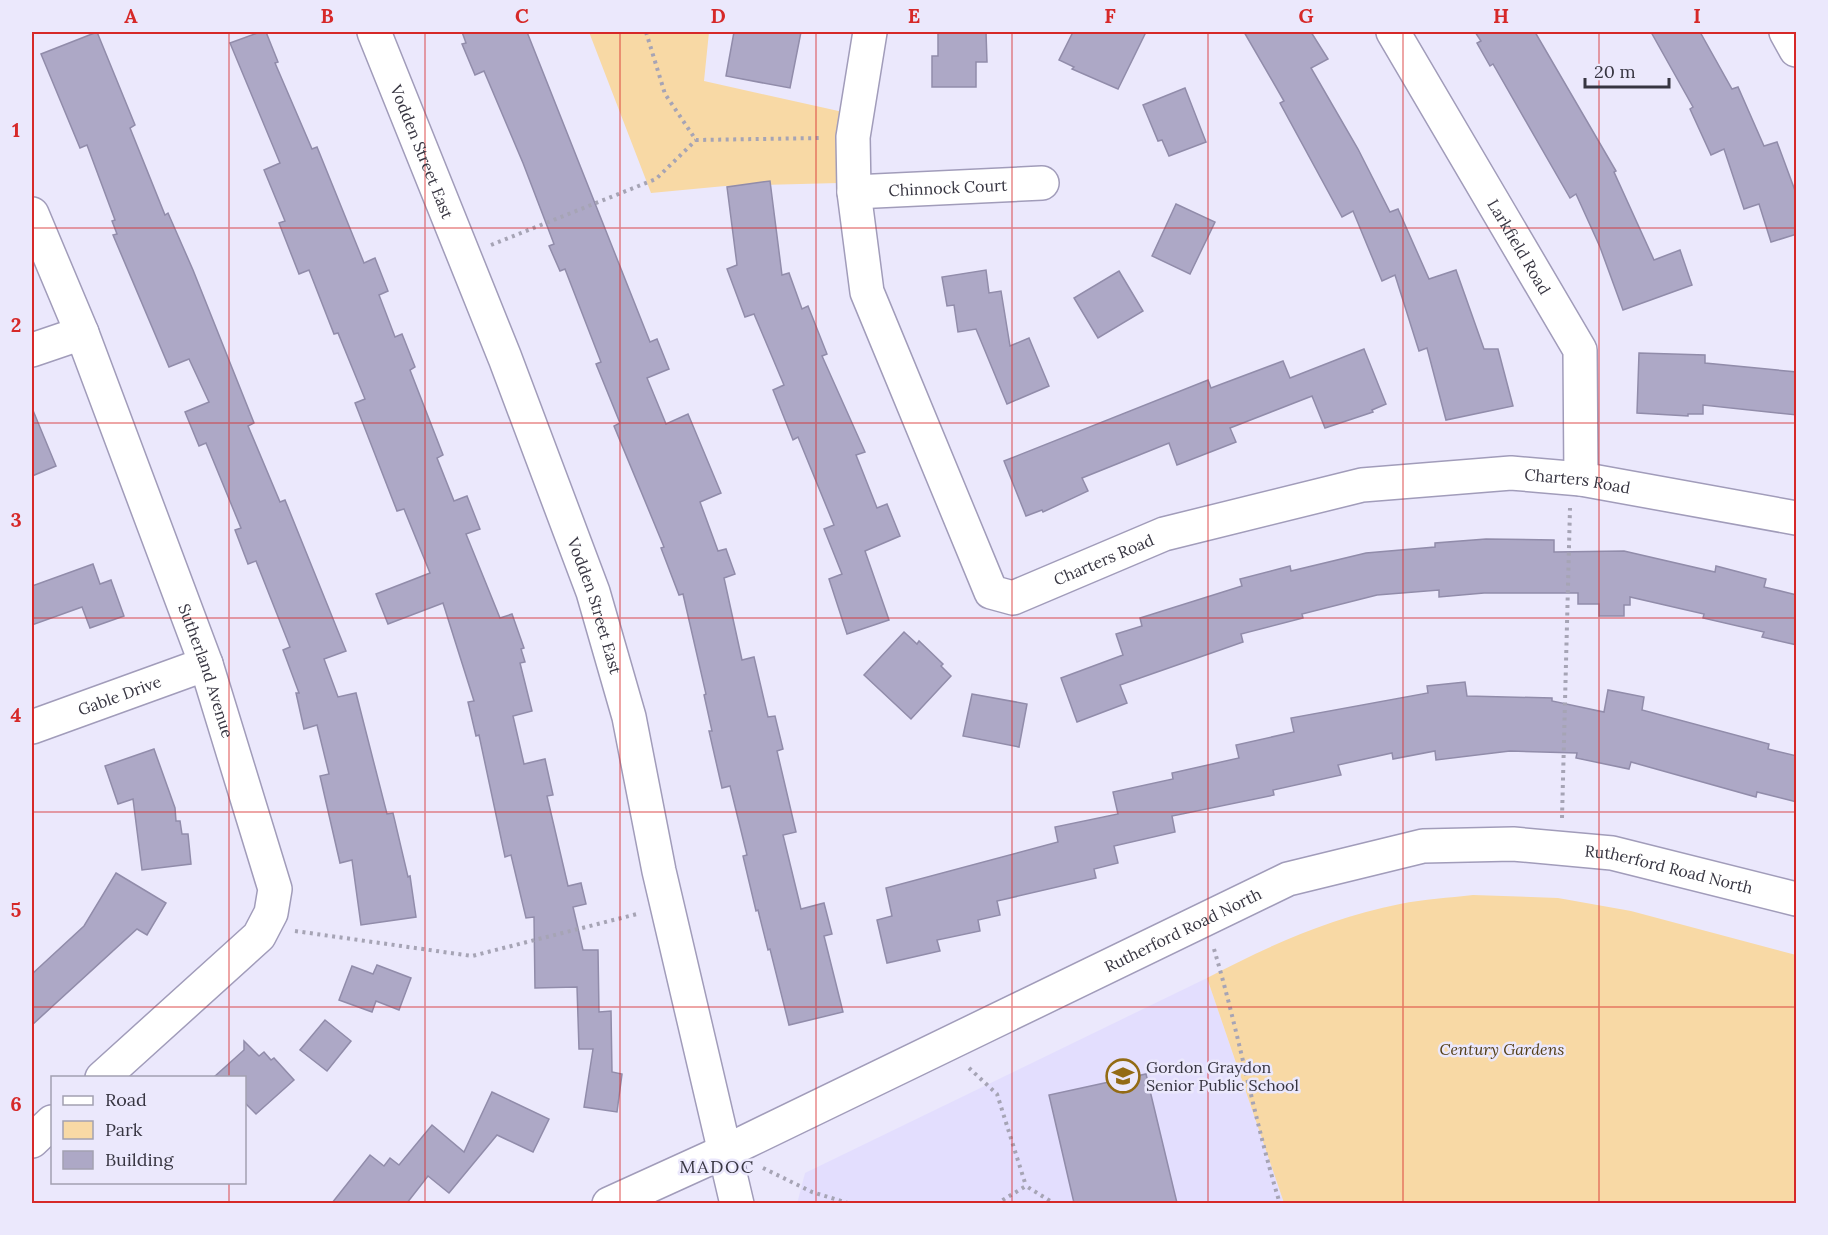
<svg xmlns="http://www.w3.org/2000/svg" width="1828" height="1235" viewBox="0 0 1828 1235" font-family="Lora,serif">
<style>
.built{fill:#e3defe}
.green{fill:#f8d9a5}
.building{fill:#ada8c6;stroke:#918caa;stroke-width:1.5}
.lines{fill:none;stroke-linecap:round;stroke-linejoin:round}
.minor-casing{stroke:#a19cba;stroke-width:36}
.path{stroke:#a6a4b5;stroke-width:4;stroke-dasharray:3 4.5;stroke-linecap:butt}
.minor{stroke:#fff;stroke-width:33}
.grid{fill:none;stroke:#d62828;stroke-width:1.5;stroke-opacity:0.55}
.labels{text-anchor:middle;stroke-width:5;stroke-linejoin:round;paint-order:stroke}
.street-label{font-size:16px;fill:#373541;stroke:#ebe8fc}
.park-label{font-size:16px;font-style:italic;fill:#543f17;stroke:#ebe8fc}
.poi-label{font-size:16px;fill:#373541;stroke:#ebe8fc;text-anchor:start}
.neighbourhood-label{font-size:18px;letter-spacing:1.5px;fill:#373541;stroke:#ebe8fc}
.neatline{fill:none;stroke:#d62828;stroke-width:2}
.grid-label{font-size:20px;text-anchor:middle;font-weight:bold;fill:#d62828}
</style>
<rect width="100%" height="100%" fill="#ebe8fc"/>
<path class="built" d="M1207,978L1284,1203L797,1204L805,1173Z"/>
<g class="green">
<path d="M589,32H709L704,81L843,112L837,156L839,183L725,186L651,193Z"/>
<path d="M1473,895L1558,898L1631,911L1796,955V1203H1284L1207,978C1268,946 1330,918 1400,904C1424,899 1449,898 1473,895Z"/>
</g>
<g class="building">
<path d="M97,32L135,125L130,128L165,215L168,213L193,270L254,423L248,426L280,502L285,500L346,651L324,659L338,697L356,693L387,814L393,813L408,877L410,876L416,917L361,925L352,860L340,863L320,776L329,774L317,725L304,729L296,693H299L283,650L290,647L256,561L248,564L235,530L241,528L206,443L199,446L185,412L209,402L189,359L169,367L113,235L117,234L112,221L115,220L87,145L80,148L41,54Z"/>
<path d="M260,32H266L278,62L275,63L312,149L317,147L364,263L375,258L388,291L379,295L395,337L402,334L415,367L410,370L443,455L437,458L454,501L467,496L480,529L466,534L500,618L512,614L524,648L521,649L525,662L520,663L532,711L513,716L524,764L545,759L553,795L547,796L568,886L581,883L586,904L573,907L583,950H598L599,1012L611,1011L612,1072L622,1074L617,1112L584,1107L593,1049H579L577,987L535,988L534,917L526,918L511,855L505,857L479,735L476,736L468,702L474,701L443,603L388,624L376,594L430,573L404,509L397,511L355,403L365,399L338,333L334,334L309,270L299,274L279,223L285,221L264,170L280,163L230,43Z"/>
<path d="M462,32H527L650,342L657,339L669,369L647,378L666,424L688,414L721,493L700,502L718,551L726,549L735,574L724,578L742,660L754,657L768,717L775,716L783,749L777,751L796,832L783,835L801,909L824,903L832,934L824,936L843,1012L789,1025L770,949L768,950L758,910L756,911L743,856L747,855L730,786L722,788L709,731H712L704,695L706,694L683,594L679,595L661,548L664,547L614,426L620,423L596,364L601,362L565,269L560,271L549,246L554,244L523,163L484,71L475,75L462,44L466,43Z"/>
<path d="M734,32H801L790,88L726,76Z"/>
<path d="M938,32H986L987,62H976V87H932V56H938Z"/>
<path d="M1073,32H1146L1118,89L1072,69L1074,67L1059,60Z"/>
<path d="M1244,32H1311L1328,59L1311,68L1358,149L1390,212L1398,209L1429,279L1456,270L1484,349H1498L1513,406L1446,420L1427,348L1419,351L1395,275L1382,281L1353,211L1342,217L1280,103L1284,101Z"/>
<path d="M1475,32H1535L1616,171L1614,172L1654,260L1680,250L1692,285L1623,310L1600,247L1576,194L1570,198L1493,64L1490,66L1477,43L1481,41Z"/>
<path d="M1651,32H1700L1732,89L1738,87L1764,146L1777,142L1797,196V234L1771,242L1759,204L1744,209L1724,149L1711,155L1690,109L1693,107Z"/>
<path d="M1185,88L1206,142L1169,156L1162,140L1158,141L1143,105Z"/>
<path d="M770,181L782,275L789,273L802,309L808,306L827,354L822,356L865,452L856,455L877,508L887,504L900,536L865,551L889,620L847,634L829,579L842,574L824,529L834,525L798,437L793,440L773,390L784,385L754,314L745,317L727,269L737,265L727,187Z"/>
<path d="M1176,204L1215,222L1190,274L1152,256Z"/>
<path d="M986,270L989,293L1001,291L1010,346L1029,338L1049,386L1007,404L976,329L958,332L954,305L947,306L942,277Z"/>
<path d="M1119,271L1143,311L1098,338L1074,298Z"/>
<path d="M1364,349L1386,404L1372,410L1373,412L1325,428L1312,396L1230,428L1236,442L1177,465L1169,443L1082,478L1088,491L1043,512L1042,510L1026,516L1004,461L1208,380L1211,388L1283,361L1290,378Z"/>
<path d="M1639,353L1705,355V363L1797,372V415L1703,405V414H1688V416L1637,413Z"/>
<path d="M32,408L56,466L32,476Z"/>
<path d="M1486,539L1554,540V552L1624,551L1715,572L1716,566L1766,579L1764,587L1797,595V645L1762,637L1764,632L1703,618L1704,614L1630,597V605H1624V616H1599V604H1578V593H1484L1439,597V590L1377,595L1302,614L1303,618L1241,634L1243,642L1120,685L1127,703L1077,722L1061,678L1123,655L1116,634L1142,626L1140,618L1242,586L1240,579L1290,566L1291,571L1366,553L1435,547V543Z"/>
<path d="M93,564L100,584L111,580L124,616L90,628L82,607L32,625V586Z"/>
<path d="M904,632L917,644L919,641L943,664L941,666L951,676L911,719L864,675Z"/>
<path d="M1465,682L1467,696L1552,698V701L1604,712L1608,690L1644,697L1642,710L1769,744L1768,749L1797,756V802L1757,792L1756,797L1631,762L1629,769L1576,758L1577,753L1510,751L1436,760L1435,751L1393,759L1392,753L1338,765L1341,775L1273,790L1274,795L1172,816L1175,832L1114,846L1118,863L1094,869L1096,878L997,901L1000,915L978,920L980,931L937,940L940,951L887,963L877,920L892,916L886,888L1058,842L1055,827L1118,814L1113,792L1173,779L1172,773L1239,758L1236,745L1294,732L1291,718L1428,693L1427,686Z"/>
<path d="M972,694L1027,704L1019,747L963,736Z"/>
<path d="M154,749L175,808L176,821H180L182,834H188L191,864L142,870L133,799L118,804L105,766Z"/>
<path d="M116,873L166,903L147,935L137,929L32,1025V974L84,926Z"/>
<path d="M377,965L411,978L399,1010L376,1001L372,1012L339,1000L352,966L373,974Z"/>
<path d="M325,1020L351,1041L327,1071L300,1050Z"/>
<path d="M244,1041L259,1056L264,1052L271,1060L274,1058L294,1080L256,1114L244,1102V1077H214L244,1050Z"/>
<path d="M1146,1074L1177,1203H1074L1049,1095Z"/>
<path d="M492,1092L549,1119L533,1152L497,1135L449,1193L428,1176L407,1203H332L370,1155L384,1166L390,1158L399,1165L432,1125L464,1152Z"/>
</g>
<g class="lines">
<defs>
<g id="minor">
<path id="s1" d="M374,32L505,358L593,592L629,717L659,871L737,1204"/>
<path id="s2" d="M870,32L853,137L854,192L867,292L991,592L1013,598L1164,534L1362,485L1511,473L1581,479L1796,518"/>
<path id="s3" d="M1393,32L1580,350L1581,479"/>
<path d="M1786,32L1796,50"/>
<path id="s4" d="M854,192L1042,183"/>
<path id="s5" d="M32,214L82,333L206,664L275,889L271,913L259,936L102,1078"/>
<path d="M32,350L82,333"/>
<path id="s6" d="M32,727L206,664"/>
<path d="M32,1141L52,1122"/>
<path id="s7" d="M609,1204L741,1144L1288,879L1423,846L1513,844L1612,853L1796,899"/>
</g>
</defs>
<use href="#minor" class="minor-casing"/>
<g class="path">
<path d="M646,32L665,94L696,140L822,138"/>
<path d="M491,245L656,179L696,140"/>
<path d="M1562,818L1570,508"/>
<path d="M295,931L472,956L637,914"/>
<path d="M1214,949C1239,1033 1254,1119 1280,1204"/>
<path d="M969,1068L997,1094L1026,1186"/>
<path d="M763,1168L812,1192L851,1204"/>
<path d="M996,1204L1026,1186L1055,1204"/>
</g>
<use href="#minor" class="minor"/>
</g>
<path class="grid" d="M229,32V1078M425,32V1204M620,32V1204M816,32V1204M1012,32V1204M1208,32V1204M1403,32V1204M1599,32V1204M32,228H1796M32,423H1796M32,618H1796M32,812H1796M32,1007H1796M229,1182V1204"/>
<defs>
<symbol id="school-ring" viewBox="-11 -11 22 22"><circle r="9.5" fill="#ebe8fc" stroke="#936b14" stroke-width="1.5"/><path d="M0-5L7-2L0 1L-7-2ZM-4 1L0 2.5L4 1V4Q0 6-4 4Z" fill="#936b14"/></symbol>
</defs>
<g fill-rule="evenodd">
<use href="#school-ring" x="1104" y="1057" width="38" height="38"/>
</g>
<g class="labels">
<g class="street-label">
<text dy="6" stroke="none"><textPath href="#s1" startOffset="129">Vodden Street East</textPath></text>
<text dy="6" stroke="none"><textPath href="#s4" startOffset="94">Chinnock Court</textPath></text>
<text dy="6" stroke="none"><textPath href="#s3" startOffset="249">Larkfield Road</textPath></text>
<text dy="6" stroke="none"><textPath href="#s2" startOffset="1194">Charters Road</textPath></text>
<text dy="6" stroke="none"><textPath href="#s2" startOffset="708">Charters Road</textPath></text>
<text dy="6" stroke="none"><textPath href="#s1" startOffset="615">Vodden Street East</textPath></text>
<text dy="6" stroke="none"><textPath href="#s5" startOffset="489">Sutherland Avenue</textPath></text>
<text dy="6" stroke="none"><textPath href="#s6" startOffset="93">Gable Drive</textPath></text>
<text dy="6" stroke="none"><textPath href="#s7" startOffset="1140">Rutherford Road North</textPath></text>
<text dy="6" stroke="none"><textPath href="#s7" startOffset="636">Rutherford Road North</textPath></text>
</g>
<g class="park-label">
<text x="1502" y="1055">Century Gardens</text>
</g>
<g class="poi-label">
<text x="1146" y="1073">Gordon Graydon<tspan x="1146" dy="18">Senior Public School</tspan></text>
</g>
<g class="neighbourhood-label">
<text x="717" y="1173">MADOC</text>
</g>
</g>
<rect width="1828" height="1235" fill="none" stroke="#ebe8fc" stroke-width="66"/>
<rect x="51" y="1076" width="195" height="108" fill="#ebe8fc" stroke="#a3a0b1" stroke-width="1.5"/>
<rect x="63" y="1096" width="30" height="9" fill="#ffffff" stroke="#a3a0b1" stroke-width="1.5"/>
<text x="105" y="1106" font-size="18" fill="#373541">Road</text>
<rect x="63" y="1121" width="30" height="18" fill="#f8d9a5" stroke="#a3a0b1" stroke-width="1.5"/>
<text x="105" y="1136" font-size="18" fill="#373541">Park</text>
<rect x="63" y="1151" width="30" height="18" fill="#ada8c6" stroke="#a3a0b1" stroke-width="1.5"/>
<text x="105" y="1166" font-size="18" fill="#373541">Building</text>
<path d="M1585 78v9h84v-9" fill="none" stroke="#373541" stroke-width="3"/>
<text x="1594" y="78" font-size="18" fill="#373541" stroke="#ebe8fc" stroke-width="4.5" paint-order="stroke">20 m</text>
<rect x="33" y="33" width="1762" height="1169" class="neatline"/>
<g class="grid-label">
<text x="131" y="23">A</text>
<text x="327" y="23">B</text>
<text x="522" y="23">C</text>
<text x="718" y="23">D</text>
<text x="914" y="23">E</text>
<text x="1110" y="23">F</text>
<text x="1306" y="23">G</text>
<text x="1501" y="23">H</text>
<text x="1697" y="23">I</text>
<text x="16" y="137">1</text>
<text x="16" y="332">2</text>
<text x="16" y="527">3</text>
<text x="16" y="722">4</text>
<text x="16" y="917">5</text>
<text x="16" y="1111">6</text>
</g>
</svg>
